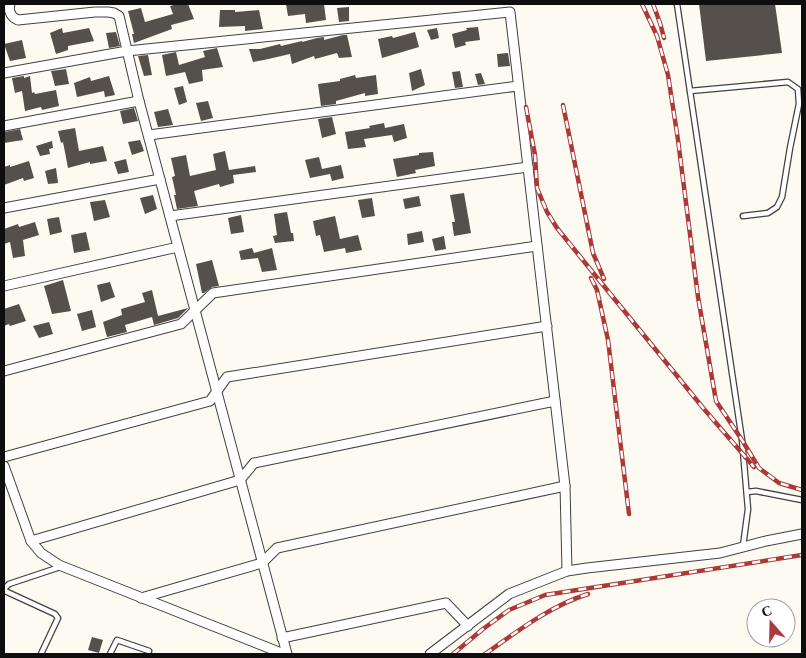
<svg xmlns="http://www.w3.org/2000/svg" width="806" height="658" viewBox="0 0 806 658" font-family="Georgia,serif">
<style>
.building{fill:#55504c}
.lines{fill:none;stroke-linecap:round;stroke-linejoin:round}
.lane-casing{stroke:#414141;stroke-width:7}
.street-casing{stroke:#414141;stroke-width:11}
.lane{stroke:#fff;stroke-width:4.5}
.street{stroke:#fff;stroke-width:9}
.rail-casing{stroke:#ac383a;stroke-width:4.5}
.rail{stroke:#fff;stroke-width:2.5;stroke-dasharray:8;stroke-linecap:butt}
</style>
<rect width="100%" height="100%" fill="#fdfbf1"/>
<g class="building">
<path d="M178,4H188L194,19L171,25L172,29L134,43L132,34H134L128,11L141,8L145,22L173,14L170,6Z"/>
<path d="M286,4H324L326,20L306,23L305,14L288,16Z"/>
<path d="M699,4H775L782,53L706,61Z"/>
<path d="M349,7V21L339,22L337,8Z"/>
<path d="M220,10H235V12L259,10L263,29L245,31V26L219,27Z"/>
<path d="M478,27L480,40L465,42L466,45L455,48L452,34L467,30L466,28Z"/>
<path d="M62,28L63,33L89,28L94,41L68,46V50L56,54L50,33Z"/>
<path d="M437,28L439,38L431,40L427,30Z"/>
<path d="M116,32L120,46L109,48L106,33Z"/>
<path d="M415,32L419,47L382,58L378,39L392,36L393,38Z"/>
<path d="M343,35H347L352,57L339,58L337,53L315,59L314,56L292,64L290,54L264,60L253,62L249,49H260L280,44L281,46L302,41V42L317,38L324,37V40Z"/>
<path d="M22,40L26,58L10,61L4,44Z"/>
<path d="M217,48L223,67L202,70L203,81L189,84L185,72L166,76L162,55L176,52L179,65L205,57L203,51Z"/>
<path d="M508,53L510,66L498,67L497,54Z"/>
<path d="M148,55L152,75L144,76L138,56Z"/>
<path d="M66,69L69,84L55,86L51,71Z"/>
<path d="M421,69L425,85L412,91L409,73Z"/>
<path d="M460,71L463,87L455,88L452,72Z"/>
<path d="M481,73L485,84L478,85L475,74Z"/>
<path d="M355,75L356,78L376,75L378,94L365,96V93L336,101V104L321,106L318,84L340,81V79Z"/>
<path d="M24,76V78L30,76L32,93L34,92L35,94L56,90L59,106L42,110L41,107L25,111L22,91L15,93L12,78Z"/>
<path d="M109,76L115,95L105,97L104,91L77,97L74,83L90,77L91,81Z"/>
<path d="M183,86L187,102L179,105L174,88Z"/>
<path d="M208,101L213,118L201,121L196,103Z"/>
<path d="M134,108L138,121L123,124L120,111Z"/>
<path d="M168,109L173,125L158,127L154,112Z"/>
<path d="M332,117L336,134L322,138L318,119Z"/>
<path d="M384,123L385,128L404,124L407,138L394,142L392,135L364,139L366,147L348,149L345,132L370,128L369,126Z"/>
<path d="M75,128L79,151L103,146L107,161L90,164V162L68,168L63,142L61,143L58,131Z"/>
<path d="M20,129L23,140L4,143V132Z"/>
<path d="M140,140L144,151L132,155L128,142Z"/>
<path d="M52,141L53,148L49,149L50,154L40,156L36,146Z"/>
<path d="M225,151L229,170L255,166L256,172L233,175L234,183L220,187L219,184L194,191L198,206L177,209L174,195H176L172,177L175,176L171,158L186,155L190,176L216,170L213,154Z"/>
<path d="M433,152L435,166L415,170L416,173L397,177L393,159L419,155V153Z"/>
<path d="M319,157L322,169L341,165L344,178L332,181L330,174L310,178L305,160Z"/>
<path d="M126,159L129,172L118,174L114,162Z"/>
<path d="M29,161L34,178L24,181L23,178L4,185V167L10,165V167Z"/>
<path d="M56,168L58,183L48,184L45,171Z"/>
<path d="M464,193L471,233L454,236L452,222H455L450,195Z"/>
<path d="M153,195L157,209L145,214L140,198Z"/>
<path d="M419,196L421,206L405,209L403,199Z"/>
<path d="M372,198L375,216L362,218L358,200Z"/>
<path d="M105,200L110,217L94,221L90,202Z"/>
<path d="M287,212L291,233H293L294,241L275,243L273,236L277,235L274,214Z"/>
<path d="M241,215L244,232L231,234L228,218Z"/>
<path d="M335,216L340,239L358,235L362,250L346,253L345,248L324,252L320,235L316,236L313,221Z"/>
<path d="M59,217L62,232L50,235L47,219Z"/>
<path d="M35,222L39,235L23,240L25,256L13,258L10,242L4,244V229L18,224L19,227Z"/>
<path d="M422,231L424,242L408,245L407,234Z"/>
<path d="M86,232L90,250L74,253L71,235Z"/>
<path d="M444,236L446,249L435,251L432,239Z"/>
<path d="M252,248L254,253L272,248L277,270L262,272L258,258L241,260L239,251Z"/>
<path d="M212,260L219,286L212,287L204,293H202L196,264Z"/>
<path d="M63,280L71,311L52,314L44,286Z"/>
<path d="M110,282L115,297L101,302L97,285Z"/>
<path d="M152,290L158,316L188,308L178,318L154,325L152,317L125,325L127,332L107,337L103,322L122,315L121,309L145,302L142,293Z"/>
<path d="M19,304L26,321L10,326L9,324L4,326V309Z"/>
<path d="M92,310L96,327L82,331L77,314Z"/>
<path d="M49,322L53,334L39,338L33,326Z"/>
<path d="M92,637L103,640L99,653L88,650Z"/>
</g>
<g class="lines">
<defs>
<g id="lane">
<path d="M677,4L742,440L748,509L743,546"/>
<path d="M690,91L788,82L798,89L799,104L790,148L782,197L777,207L768,213L743,216"/>
<path d="M747,492L756,491L802,500"/>
<path d="M41,654L58,618L55,614L5,591V588L9,584L57,568L59,565"/>
<path d="M110,654L117,640L149,651"/>
</g>
<g id="street">
<path d="M10,4C8,11 11,17 18,20L95,12H108L114,13L119,16L139,101L287,654"/>
<path d="M4,73L127,51L510,12L565,486L567,571"/>
<path d="M4,126L139,101"/>
<path d="M149,135L518,86"/>
<path d="M4,208L160,179"/>
<path d="M170,216L528,167"/>
<path d="M4,286L178,247"/>
<path d="M4,371L181,324L213,293L537,246"/>
<path d="M4,457L210,401L227,377L547,326"/>
<path d="M4,466L31,541L41,553L59,565L284,654"/>
<path d="M31,541L240,480L254,463L555,401"/>
<path d="M141,598L262,563L277,548L565,486"/>
<path d="M282,638L446,603L468,626"/>
<path d="M430,654L509,594L567,571L587,568L720,553L766,541L802,534"/>
</g>
</defs>
<use href="#lane" class="lane-casing"/>
<use href="#street" class="street-casing"/>
<use href="#lane" class="lane"/>
<use href="#street" class="street"/>
<defs>
<g id="rail">
<path d="M642,4L657,36L668,75L678,140L698,297L716,401L742,440L759,468L779,483L802,490"/>
<path d="M653,4L660,23L664,38"/>
<path d="M563,105L593,253L604,279"/>
<path d="M526,107L535,155L537,188L547,212L557,228L599,280L704,409L754,467"/>
<path d="M591,278L597,290L608,340L629,514"/>
<path d="M453,654L483,629L509,610L545,595L802,555"/>
<path d="M485,654C518,631 550,606 588,594"/>
</g>
</defs>
<use href="#rail" class="rail-casing"/>
<use href="#rail" class="rail"/>
</g>
<rect width="806" height="658" fill="none" stroke="#0e0e0e" stroke-width="10"/>
<g transform="translate(771 623) rotate(340)"><circle r="24" fill="#ffffff" stroke="#9f9f9f"/>
<path d="M0-4L9 19L0 12L-9 19Z" fill="#ac383a"/>
<text y="-8" font-size="14" font-weight="bold" text-anchor="middle" fill="#0e0e0e">С</text>
</g>
</svg>
